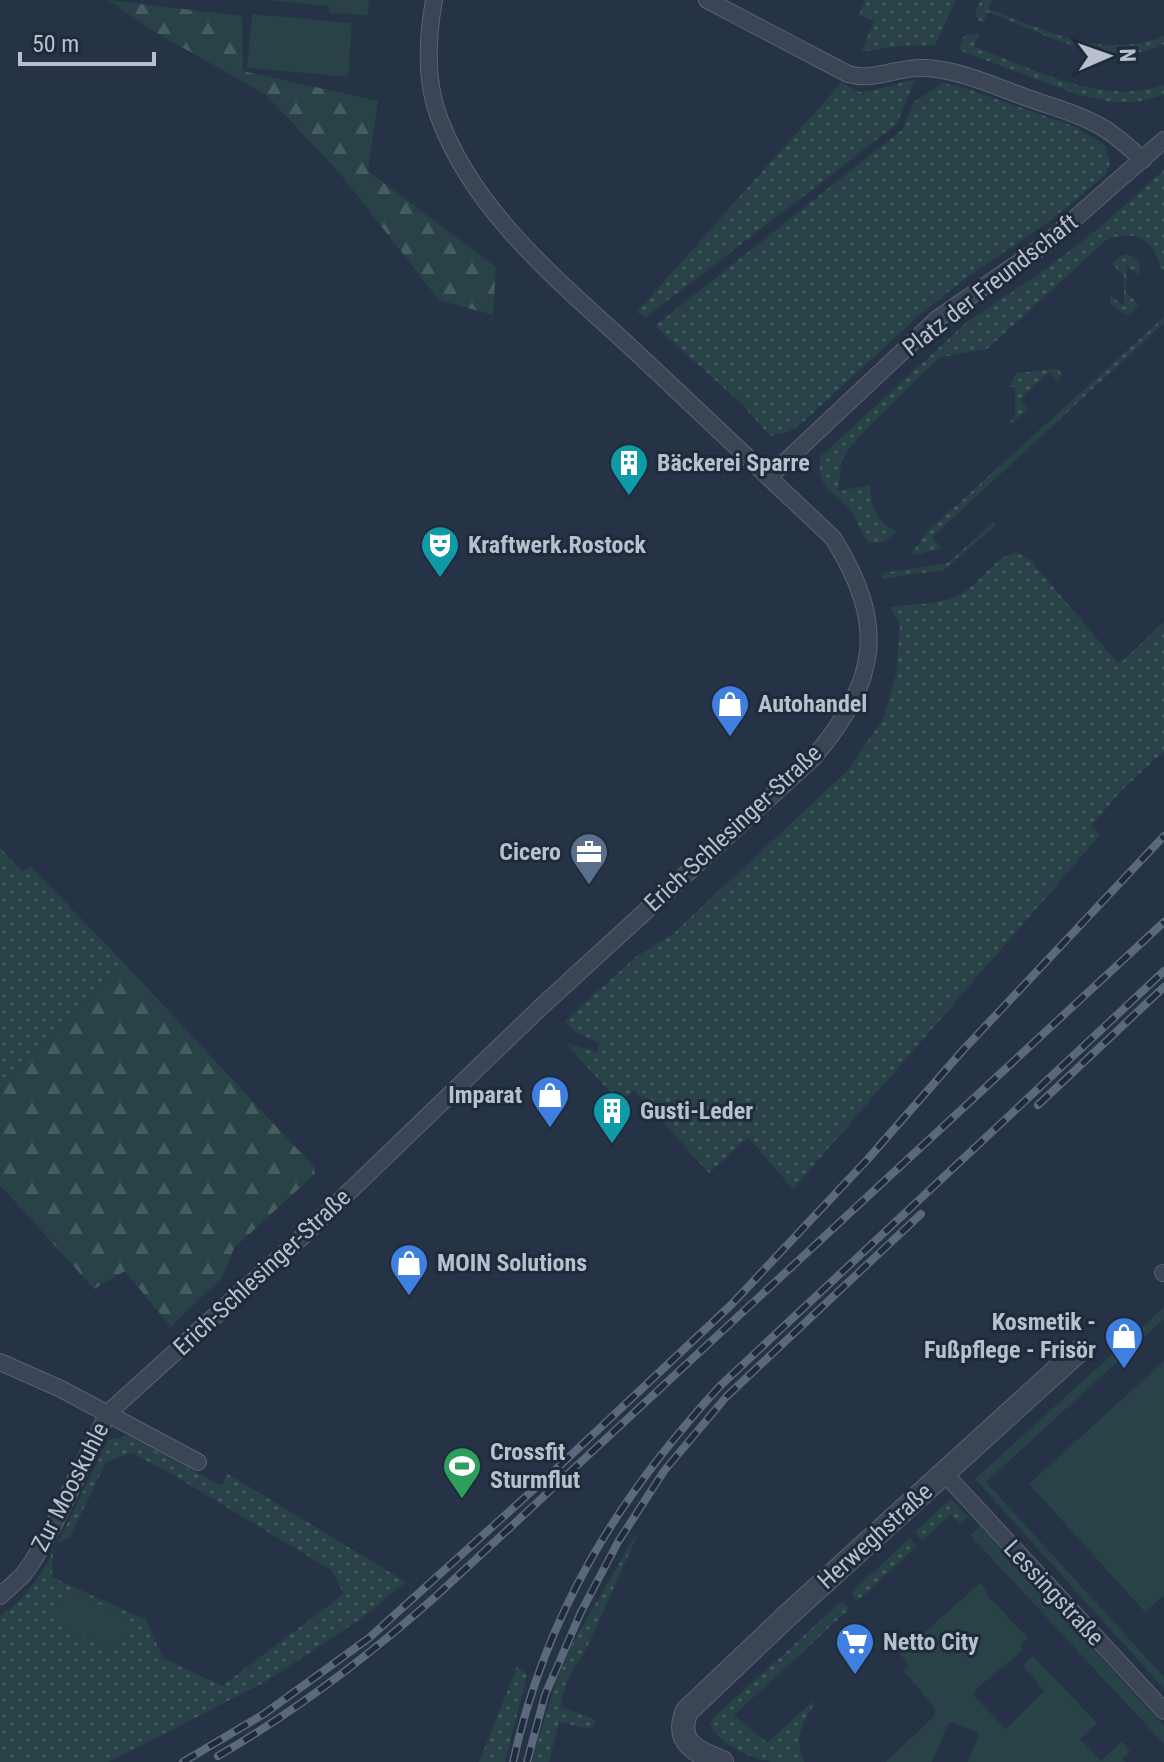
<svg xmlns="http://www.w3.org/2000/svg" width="1164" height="1762" viewBox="0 0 1164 1762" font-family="'Roboto Condensed',sans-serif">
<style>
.grass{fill:url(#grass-dots)}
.forest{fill:url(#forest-firs)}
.garden{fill:#284247}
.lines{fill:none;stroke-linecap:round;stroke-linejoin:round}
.minor-casing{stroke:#596372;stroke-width:18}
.tertiary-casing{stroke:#596372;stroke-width:24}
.minor{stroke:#3b4555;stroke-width:16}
.tertiary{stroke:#3b4555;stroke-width:22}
.rail-casing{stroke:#5c697c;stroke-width:8}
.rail{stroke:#1f2a3b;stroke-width:5;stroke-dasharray:15;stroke-linecap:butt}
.labels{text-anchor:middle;stroke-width:6;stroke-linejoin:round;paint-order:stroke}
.street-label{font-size:24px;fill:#b8c0ce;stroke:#1f2a3b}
.poi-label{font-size:24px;font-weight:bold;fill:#b8c0ce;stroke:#1f2a3b;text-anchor:start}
</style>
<defs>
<pattern id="grass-dots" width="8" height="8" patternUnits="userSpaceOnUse" patternTransform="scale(2)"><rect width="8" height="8" fill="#284247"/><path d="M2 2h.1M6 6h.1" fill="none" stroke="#455c60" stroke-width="1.8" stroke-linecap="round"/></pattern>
<pattern id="forest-firs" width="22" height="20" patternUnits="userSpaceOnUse" patternTransform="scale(2)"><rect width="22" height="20" fill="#284247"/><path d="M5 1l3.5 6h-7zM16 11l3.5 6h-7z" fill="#455c60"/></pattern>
</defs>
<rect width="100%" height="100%" fill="#263346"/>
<g class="grass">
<path d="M865,0H956L935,45L897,46L861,52L874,21L859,15Z"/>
<path d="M981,0H992L989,9C1046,30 1103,61 1164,36V44C1108,72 1041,32 988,12L983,23L977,19L975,12Z"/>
<path d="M971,34H979L974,47C1032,68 1102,107 1164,85V95L1136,102H1112L1076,94L959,50L963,37Z"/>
<path d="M915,80L897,124L645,318L637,312L842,82C847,85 854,90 860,92C866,94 902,81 915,80Z"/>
<path d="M943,83L962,87L1076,127L1105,145L1110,163L1105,175L1047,223L966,278L923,312L802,423L788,432L770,436L741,403L655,326L903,129L914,102Z"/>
<path d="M1164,170V269H1160C1157,239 1131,228 1105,241L987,349L940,357L864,431L848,450L841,463L838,491L870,485C871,507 877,522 897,532L883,542L869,543C862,534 859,524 853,514C837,490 814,491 821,456L966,323L1050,266L1105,223Z"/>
<path d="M1126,254L1134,257L1139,262L1140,275L1127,266L1126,292L1139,305L1131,313L1124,314L1111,304L1110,295L1124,306V276L1112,264L1120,256Z"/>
<path d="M1164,317V323L932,537L942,548L915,555L912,553L927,532Z"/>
<path d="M1058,369L1062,374L1058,382L1049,372L1020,399L1028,409L1011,424L1009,421L1015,420V387H1010L1016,373Z"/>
<path d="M994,522L996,525L944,570L882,579L883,573L948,563Z"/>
<path d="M1017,552L1030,560L1117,662L1124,660L1164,622V751L1120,792L1091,826L1100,835L793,1189L748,1137L709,1173L634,1090L619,1102L566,1043L597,1052L599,1043L576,1033L565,1021L637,956L673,934L848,770L883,719L896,675L900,624L890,607C914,604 946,605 966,591C984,578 996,556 1017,552Z"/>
<path d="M0,848L22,872L30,866L124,963L0,1081Z"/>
<path d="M128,1436L221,1486L228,1474L406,1582L359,1620L265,1682L109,1762H0V1616C26,1599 38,1579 53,1552L52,1577L146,1620L163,1658L222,1686L344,1594L331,1570L172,1474L132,1453L106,1462L70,1537L58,1543L108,1440Z"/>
<path d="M951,1499L968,1517L960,1524L951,1514L922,1541L915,1532Z"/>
<path d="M635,1536L636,1538L584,1654C570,1670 563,1687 561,1707L596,1720L590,1729L559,1722L549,1762H531L559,1673L571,1646Z"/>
<path d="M910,1538L917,1546L857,1601L852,1596L853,1591Z"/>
<path d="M840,1603H844L849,1609L734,1715L767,1743L812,1702L814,1705C801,1721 794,1743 804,1762C794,1762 782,1762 772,1762C752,1759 717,1743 710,1724L713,1718Z"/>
<path d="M517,1667L527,1675L505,1762H479Z"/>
</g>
<g class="forest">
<path d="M108,0L242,16L243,71L378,101L368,171L496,267L493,315L439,300L338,171L265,94L155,32Z"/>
<path d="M124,963L314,1167L315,1174L234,1248L223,1276L171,1327L125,1271L94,1289L0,1185V1081Z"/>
</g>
<g class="garden">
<path d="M266,0H369L368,15L329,13V6Z"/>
<path d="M252,14L352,23L348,77L247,68Z"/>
<path d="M1164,1307V1319L986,1482L1164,1677V1689L975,1479Z"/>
<path d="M1164,1361V1595L1145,1612L1029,1484Z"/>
<path d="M980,1526L1164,1726V1744L970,1535Z"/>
<path d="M980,1583L988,1592L986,1594L1028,1638L1020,1646L1023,1650L976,1689L974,1696L1006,1729L1044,1691L1023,1666L1033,1656L1097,1723L1080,1739L1101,1761L1122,1741L1130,1751L1122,1758L1125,1762H968L979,1733L949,1722L932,1762H886L934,1716L936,1710L904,1671L909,1666L900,1654Z"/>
<path d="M68,1590L130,1618L115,1651L53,1623Z"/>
</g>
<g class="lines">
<defs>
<g id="minor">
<path d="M707,0L848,74C873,82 899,66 926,68C960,70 994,86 1025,97C1052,107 1081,114 1105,129C1119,138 1131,149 1143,160"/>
<path d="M769,477L937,319L1047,243L1164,140"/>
<path d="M1163,1273H1164"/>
<path d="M0,1362L61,1389L198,1462"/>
<path d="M945,1474L1164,1711"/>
<path d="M0,1596L23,1575L33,1561L53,1526L108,1413L301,1238L542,1006L814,757C879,679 887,625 833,538C768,476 703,415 638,354C564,285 477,217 440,120C425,83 427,39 434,0"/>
</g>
<path id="tertiary" d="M722,1762C696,1752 674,1742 687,1711L787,1616L1076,1353"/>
</defs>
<use href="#minor" class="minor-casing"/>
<use href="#tertiary" class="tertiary-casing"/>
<use href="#minor" class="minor"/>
<use href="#tertiary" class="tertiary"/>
<defs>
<g id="rail">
<path d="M1038,1105L1164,987"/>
<path d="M218,1756C296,1711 366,1658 434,1598L1164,922"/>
<path d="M183,1762L264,1714L369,1638L553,1472L731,1305L867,1160L964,1049L1164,836"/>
<path d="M513,1762C546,1613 618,1497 720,1386L1164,971"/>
<path d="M527,1762L545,1695L581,1612L618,1542L664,1471L726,1397L921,1214"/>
</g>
</defs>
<use href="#rail" class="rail-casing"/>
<use href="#rail" class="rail"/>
</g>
<defs>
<symbol id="building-pin" viewBox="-11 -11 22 30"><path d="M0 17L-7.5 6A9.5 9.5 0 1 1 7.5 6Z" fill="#0f9aa8" stroke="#1f2a3b"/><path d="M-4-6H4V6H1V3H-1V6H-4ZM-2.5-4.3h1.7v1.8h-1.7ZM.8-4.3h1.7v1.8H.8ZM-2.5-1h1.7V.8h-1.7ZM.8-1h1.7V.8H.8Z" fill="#fff"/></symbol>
<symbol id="theatre-pin" viewBox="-11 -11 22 30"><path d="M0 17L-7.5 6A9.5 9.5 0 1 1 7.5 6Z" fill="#0f9aa8" stroke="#1f2a3b"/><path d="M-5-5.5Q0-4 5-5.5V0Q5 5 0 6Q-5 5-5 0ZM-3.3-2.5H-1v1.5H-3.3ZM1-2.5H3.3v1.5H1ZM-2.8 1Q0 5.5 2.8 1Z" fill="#fff"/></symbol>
<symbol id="shop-pin" viewBox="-11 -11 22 30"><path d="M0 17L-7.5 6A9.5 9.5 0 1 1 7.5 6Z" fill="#3f7fe0" stroke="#1f2a3b"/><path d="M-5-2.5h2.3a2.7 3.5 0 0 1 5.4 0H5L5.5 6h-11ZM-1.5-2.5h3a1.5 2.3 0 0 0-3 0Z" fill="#fff"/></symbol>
<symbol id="office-pin" viewBox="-11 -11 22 30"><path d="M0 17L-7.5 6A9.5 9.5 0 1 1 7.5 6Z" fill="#5c6f8a" stroke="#1f2a3b"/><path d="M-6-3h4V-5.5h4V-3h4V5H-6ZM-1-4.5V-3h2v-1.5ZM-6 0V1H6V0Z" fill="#fff"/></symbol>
<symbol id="stadium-pin" viewBox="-11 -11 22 30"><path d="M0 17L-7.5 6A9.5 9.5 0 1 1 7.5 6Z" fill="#2e9e5b" stroke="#1f2a3b"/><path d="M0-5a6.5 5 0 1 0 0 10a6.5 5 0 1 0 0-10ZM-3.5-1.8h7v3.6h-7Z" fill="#fff"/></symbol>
<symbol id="supermarket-pin" viewBox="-11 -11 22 30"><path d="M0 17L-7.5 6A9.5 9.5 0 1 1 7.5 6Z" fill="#3f7fe0" stroke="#1f2a3b"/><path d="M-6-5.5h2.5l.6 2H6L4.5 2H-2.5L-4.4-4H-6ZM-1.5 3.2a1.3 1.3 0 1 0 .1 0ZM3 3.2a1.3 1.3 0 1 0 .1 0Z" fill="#fff"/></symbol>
</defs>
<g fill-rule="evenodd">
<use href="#building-pin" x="607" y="441" width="44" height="60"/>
<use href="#theatre-pin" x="418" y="523" width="44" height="60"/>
<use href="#shop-pin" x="708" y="682" width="44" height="60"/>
<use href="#office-pin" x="567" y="830" width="44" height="60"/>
<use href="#shop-pin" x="528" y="1073" width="44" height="60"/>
<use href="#building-pin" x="590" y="1089" width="44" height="60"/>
<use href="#shop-pin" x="387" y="1241" width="44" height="60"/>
<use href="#shop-pin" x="1102" y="1314" width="44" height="60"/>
<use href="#stadium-pin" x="440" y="1444" width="44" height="60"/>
<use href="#supermarket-pin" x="833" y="1620" width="44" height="60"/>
</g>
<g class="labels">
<g class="street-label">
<text transform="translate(990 285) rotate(-38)" y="8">Platz der Freundschaft</text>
<text transform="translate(733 828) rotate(-43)" y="8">Erich-Schlesinger-Straße</text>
<text transform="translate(262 1272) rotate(-43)" y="8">Erich-Schlesinger-Straße</text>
<text transform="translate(70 1487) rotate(-63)" y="8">Zur Mooskuhle</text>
<text transform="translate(875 1536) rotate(-42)" y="8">Herweghstraße</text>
<text transform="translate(1054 1593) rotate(47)" y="8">Lessingstraße</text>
</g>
<g class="poi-label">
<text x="657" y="471">Bäckerei Sparre</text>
<text x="468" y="553">Kraftwerk.Rostock</text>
<text x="758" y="712">Autohandel</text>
<text x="561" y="860" text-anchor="end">Cicero</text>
<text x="522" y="1103" text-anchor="end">Imparat</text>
<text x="640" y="1119">Gusti-Leder</text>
<text x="437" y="1271">MOIN Solutions</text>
<text x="1096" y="1330" text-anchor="end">Kosmetik -<tspan x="1096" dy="28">Fußpflege - Frisör</tspan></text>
<text x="490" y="1460">Crossfit<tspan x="490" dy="28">Sturmflut</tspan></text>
<text x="883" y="1650">Netto City</text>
</g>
</g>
<g transform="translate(1108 56) rotate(88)" stroke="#1f2a3b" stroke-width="6" paint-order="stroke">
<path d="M0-6L14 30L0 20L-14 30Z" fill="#b8c0ce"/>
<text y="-12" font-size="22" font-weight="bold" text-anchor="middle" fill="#b8c0ce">N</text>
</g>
<path d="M20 52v12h134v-12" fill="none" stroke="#b8c0ce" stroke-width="4"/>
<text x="32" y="52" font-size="24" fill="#b8c0ce" stroke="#1f2a3b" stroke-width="6" paint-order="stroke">50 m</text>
</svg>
